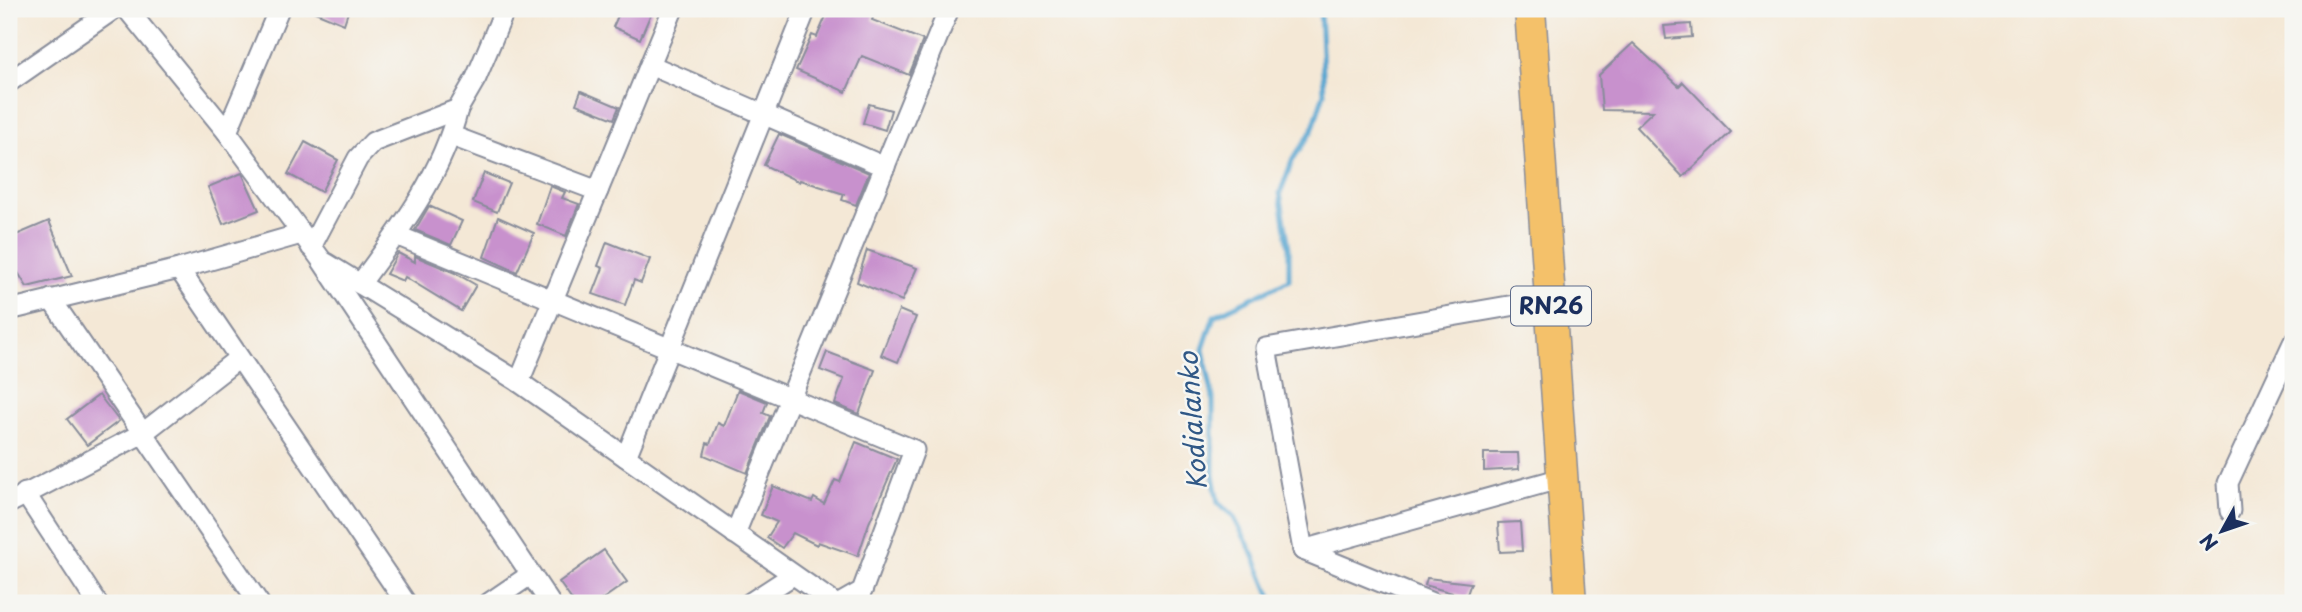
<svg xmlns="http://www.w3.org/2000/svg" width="2302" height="612" viewBox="0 0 2302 612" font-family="'Playpen Sans',sans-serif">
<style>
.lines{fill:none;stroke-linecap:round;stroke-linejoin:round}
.stream{stroke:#56a5d0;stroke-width:5}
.building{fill:#c891cd}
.street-casing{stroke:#888c9a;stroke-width:23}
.primary-casing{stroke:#888c9a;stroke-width:33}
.street{stroke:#fff;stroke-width:19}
.primary{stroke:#f4c16a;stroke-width:30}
.labels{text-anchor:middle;stroke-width:5;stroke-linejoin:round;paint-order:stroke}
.shield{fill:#f6f6f2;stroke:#5d6b8a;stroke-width:2}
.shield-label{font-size:23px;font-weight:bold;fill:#1b2f5e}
.water-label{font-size:26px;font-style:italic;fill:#305886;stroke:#f6f6f2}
</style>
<rect width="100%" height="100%" fill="#f6f6f2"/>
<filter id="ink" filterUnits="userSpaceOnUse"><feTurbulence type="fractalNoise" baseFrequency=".0143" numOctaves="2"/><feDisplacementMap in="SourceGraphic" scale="14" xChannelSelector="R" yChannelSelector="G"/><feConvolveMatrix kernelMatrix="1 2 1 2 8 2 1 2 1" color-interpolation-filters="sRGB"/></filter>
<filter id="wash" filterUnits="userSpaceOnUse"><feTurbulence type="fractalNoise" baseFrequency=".00686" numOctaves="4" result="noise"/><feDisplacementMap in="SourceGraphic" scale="28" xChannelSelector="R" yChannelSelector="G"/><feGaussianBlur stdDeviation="1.57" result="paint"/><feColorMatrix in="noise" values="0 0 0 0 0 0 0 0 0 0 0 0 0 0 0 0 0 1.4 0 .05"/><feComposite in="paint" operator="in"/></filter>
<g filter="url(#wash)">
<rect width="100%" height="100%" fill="#f4e8d6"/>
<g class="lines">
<g class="stream">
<path d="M1294,603L1272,599L1253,554L1232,514L1218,503L1213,475V398L1203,349L1214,316L1289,280V248L1280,193L1293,159L1312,131L1324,93L1320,9"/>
<path d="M1354,603L1365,601L1368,603"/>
</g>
</g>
<g id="blocks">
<g class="building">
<path d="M308,9H349L344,24Z"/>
<path d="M621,9H653L640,39L613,27Z"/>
<path d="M829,9H876L872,20L923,40L909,75L862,56L846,92L796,70L812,35L817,37Z"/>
<path d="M1691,24L1692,37L1666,39L1664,26Z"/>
<path d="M1633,43L1679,86L1683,82L1731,132L1683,177L1636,127L1653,111L1602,110L1599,75Z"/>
<path d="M581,91L619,107L614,119L576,104Z"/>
<path d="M869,104L891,110L885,130L863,123Z"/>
<path d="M779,134L869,173L856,205L842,200L844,194L800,180L799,182L764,165Z"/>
<path d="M305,142L338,160L321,192L288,174Z"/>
<path d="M242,173L259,210L223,224L208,187Z"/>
<path d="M484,173L509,183L497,212L473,202Z"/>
<path d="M550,186L565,192L562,198L579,204L566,236L537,224Z"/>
<path d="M429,206L462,221L451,245L415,230Z"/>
<path d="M498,217L534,233L517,272L484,257Z"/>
<path d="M49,221L72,276L27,287L9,258V238Z"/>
<path d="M607,242L650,259L641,283L634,280L625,305L593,294L603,268L598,266Z"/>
<path d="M867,250L917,268L902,301L857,282Z"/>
<path d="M398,253L415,262V256L455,273L476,285L461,311L405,277L403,281L386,274Z"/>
<path d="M899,310L916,317L898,362L881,355Z"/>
<path d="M827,352L875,370L859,414L835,404L844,379L820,370Z"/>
<path d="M738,390L767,402L763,413L770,416L747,473L704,455L707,443L710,444L718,423L724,426Z"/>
<path d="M99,395L119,421L87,445L67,419Z"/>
<path d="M856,442L897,459L869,523L858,556L818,542L817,545L793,533L782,548L767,538L777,522L761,515L773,486L812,502L814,498L824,504L835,480L840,482Z"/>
<path d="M1484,453H1518L1519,469L1484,471Z"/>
<path d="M1520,522L1522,551L1500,552L1498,523Z"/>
<path d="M604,550L627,582L597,603H574L559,582Z"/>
<path d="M1427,578L1471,583L1466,597L1425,585Z"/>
</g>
</g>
</g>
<g filter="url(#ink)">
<use href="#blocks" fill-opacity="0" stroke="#888c9a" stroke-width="2"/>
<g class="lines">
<defs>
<g id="street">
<path d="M127,9L227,132L320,258L550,603"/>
<path d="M650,65L885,167"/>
<path d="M9,82L114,9"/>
<path d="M227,132L279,9"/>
<path d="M452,136L598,191"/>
<path d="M396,235L914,450L862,591L841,603"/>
<path d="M311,247L358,158L373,142L458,109L476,78L505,9"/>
<path d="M326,263L519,382L834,603"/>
<path d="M179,269L406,603"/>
<path d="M360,284C400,230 442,175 458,109"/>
<path d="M51,299L259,603"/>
<path d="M9,310L179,269L301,234"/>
<path d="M519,382L673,9"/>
<path d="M626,457L806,9"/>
<path d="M25,493L97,603"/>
<path d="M9,503L143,433L239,358"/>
<path d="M2230,511L2228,483L2293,343"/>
<path d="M735,534L949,9"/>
<path d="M1303,550L1266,348L1550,299"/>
<path d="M1303,550L1562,478"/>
<path d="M1303,550L1432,603"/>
<path d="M489,603L530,575"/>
<path d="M750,603L793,575"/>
</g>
<path id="primary" d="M1530,9L1571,603"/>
</defs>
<use href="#street" class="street-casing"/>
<use href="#primary" class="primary-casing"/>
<use href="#street" class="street"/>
<use href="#primary" class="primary"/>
</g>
</g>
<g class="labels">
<rect class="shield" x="1511" y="286.5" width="80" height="39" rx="5"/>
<g class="shield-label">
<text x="1551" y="314">RN26</text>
</g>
<g class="water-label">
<text transform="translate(1193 421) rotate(-94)" y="9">Kodialanko</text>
</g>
</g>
<rect width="2302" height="612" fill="none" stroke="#f6f6f2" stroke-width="35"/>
<g transform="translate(2222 531) rotate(230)" stroke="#f6f6f2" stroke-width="5" paint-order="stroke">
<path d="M0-5L12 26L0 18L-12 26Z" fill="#1b2f5e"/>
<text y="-10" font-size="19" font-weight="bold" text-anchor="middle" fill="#1b2f5e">N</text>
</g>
</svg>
